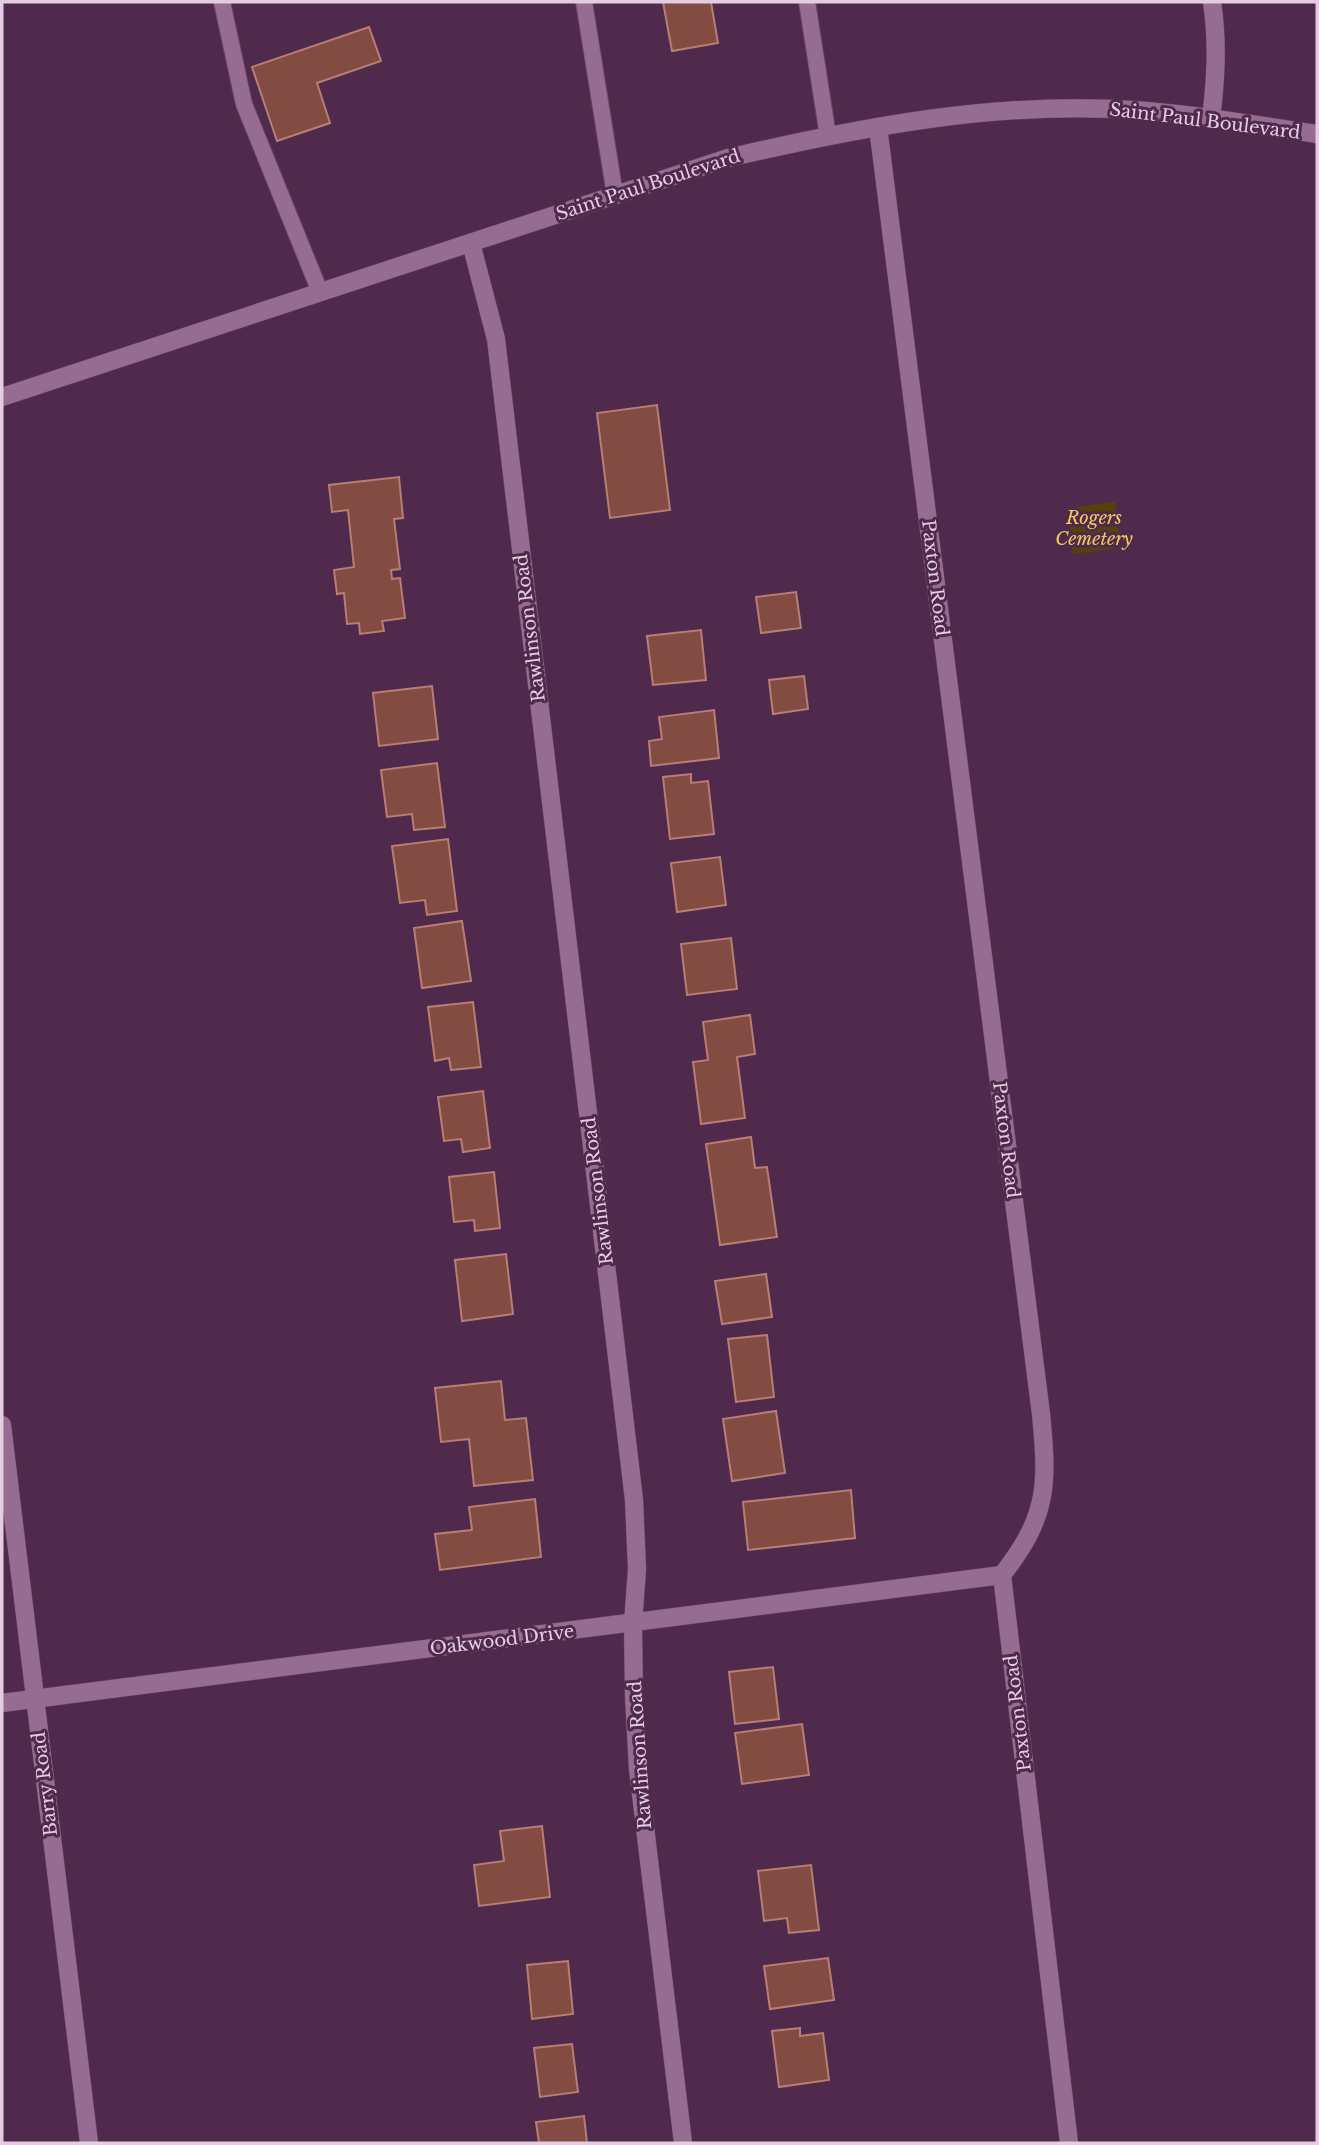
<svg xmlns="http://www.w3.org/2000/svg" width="1319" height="2145" viewBox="0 0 1319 2145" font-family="'Libre Baskerville',serif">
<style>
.green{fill:#55430b}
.building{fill:#834c43;stroke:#b97d73;stroke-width:2}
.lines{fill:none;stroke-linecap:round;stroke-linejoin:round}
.service-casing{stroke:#694866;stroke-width:18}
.minor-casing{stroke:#694866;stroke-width:19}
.secondary-casing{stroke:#694866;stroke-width:19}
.service{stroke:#966c93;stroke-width:16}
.minor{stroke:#966c93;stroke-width:18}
.secondary{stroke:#966c93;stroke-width:18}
.labels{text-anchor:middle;stroke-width:6;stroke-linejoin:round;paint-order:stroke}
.street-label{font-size:18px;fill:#e4cce1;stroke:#4f2a4d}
.park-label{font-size:18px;font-style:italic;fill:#f3cb5c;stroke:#4f2a4d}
</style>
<rect width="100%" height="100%" fill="#4f2a4d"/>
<path class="green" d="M1115,502L1121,548L1073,554L1067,508Z"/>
<g class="building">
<path d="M663,2H711L718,43L672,51Z"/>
<path d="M369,27L381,61L317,83L330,123L277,141L252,67Z"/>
<path d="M657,405L670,510L610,518L597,413Z"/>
<path d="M399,477L403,518L394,519L400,569L391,570L392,579L400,578L405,618L382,621L384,631L360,634L359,623L347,624L344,593L337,594L334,570L354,567L348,510L332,512L329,485Z"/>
<path d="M796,592L801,628L761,633L756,597Z"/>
<path d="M701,630L706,680L653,685L647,636Z"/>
<path d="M804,676L808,709L773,714L769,680Z"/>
<path d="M432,686L438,739L379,746L373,693Z"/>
<path d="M714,710L719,758L651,766L649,741L662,739L659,717Z"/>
<path d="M437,763L445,827L414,830L412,814L387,817L381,770Z"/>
<path d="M691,774V783L708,781L714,834L670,839L663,777Z"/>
<path d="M448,839L457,911L427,915L425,900L400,903L392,846Z"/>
<path d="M720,857L726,905L677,912L671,863Z"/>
<path d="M462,921L471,981L422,988L414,928Z"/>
<path d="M731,938L737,989L687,995L681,944Z"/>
<path d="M473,1002L481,1067L451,1070L449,1058L435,1061L428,1007Z"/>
<path d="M750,1015L755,1054L737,1057L745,1118L701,1124L693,1062L708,1060L703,1022Z"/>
<path d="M483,1091L490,1148L463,1152L461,1139L444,1141L438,1097Z"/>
<path d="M751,1137L755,1168L767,1167L777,1237L720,1245L706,1144Z"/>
<path d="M494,1172L500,1228L475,1231L474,1220L454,1222L449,1177Z"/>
<path d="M506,1254L513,1314L462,1321L455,1260Z"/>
<path d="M766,1274L772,1317L722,1324L715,1281Z"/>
<path d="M767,1335L774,1397L736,1402L728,1339Z"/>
<path d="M501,1381L505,1420L526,1418L533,1480L474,1486L469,1439L441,1442L435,1388Z"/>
<path d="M776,1411L785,1473L732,1481L723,1419Z"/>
<path d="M851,1490L855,1538L748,1550L743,1502Z"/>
<path d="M535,1499L541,1557L440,1570L435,1534L472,1530L469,1507Z"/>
<path d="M773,1667L779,1719L735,1724L729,1672Z"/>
<path d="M802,1724L809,1775L742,1784L735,1733Z"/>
<path d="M542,1826L550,1897L479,1906L474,1865L504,1861L500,1831Z"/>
<path d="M811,1865L819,1930L789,1933L787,1918L764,1921L758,1871Z"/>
<path d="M828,1958L834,2000L770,2009L764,1966Z"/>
<path d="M568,1961L573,2014L532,2019L527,1965Z"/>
<path d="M800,2028V2036L823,2033L829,2080L779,2087L772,2031Z"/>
<path d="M572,2044L578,2092L540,2097L534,2048Z"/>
<path d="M584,2116L587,2143H539L536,2122Z"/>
</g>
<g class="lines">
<defs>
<g id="service">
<path d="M222,2L244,104L320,292"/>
<path d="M584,2L615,195"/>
<path d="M807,2L828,136"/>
</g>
<g id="minor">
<path d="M1211,119C1216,78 1218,42 1212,2"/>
<path d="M878,127L1041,1414C1048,1486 1048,1516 1002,1575L1069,2143"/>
<path d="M471,243L496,339L634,1500L637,1569L633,1624L634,1696L638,1769L683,2143"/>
<path d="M2,1425L89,2143"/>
<path d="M2,1703L1002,1575"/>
</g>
<path id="secondary" d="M2,397L728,158C861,127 996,101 1133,110C1195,114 1256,125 1317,134"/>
</defs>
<use href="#service" class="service-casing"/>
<use href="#minor" class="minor-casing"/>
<use href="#secondary" class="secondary-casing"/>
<use href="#service" class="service"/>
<use href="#minor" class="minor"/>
<use href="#secondary" class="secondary"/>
</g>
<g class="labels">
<g class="street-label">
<text transform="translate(1205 121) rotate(7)" y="6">Saint Paul Boulevard</text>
<text transform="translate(648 185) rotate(-18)" y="6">Saint Paul Boulevard</text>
<text transform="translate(935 578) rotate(83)" y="6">Paxton Road</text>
<text transform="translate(530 628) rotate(-97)" y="6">Rawlinson Road</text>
<text transform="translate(1006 1140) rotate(83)" y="6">Paxton Road</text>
<text transform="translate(598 1191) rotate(-97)" y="6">Rawlinson Road</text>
<text transform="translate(502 1640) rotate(-7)" y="6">Oakwood Drive</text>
<text transform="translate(1018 1713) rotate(-97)" y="6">Paxton Road</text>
<text transform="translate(640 1755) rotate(-94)" y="6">Rawlinson Road</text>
<text transform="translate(45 1784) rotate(-97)" y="6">Barry Road</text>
</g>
<g class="park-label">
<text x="1094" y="524">Rogers<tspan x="1094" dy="21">Cemetery</tspan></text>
</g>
</g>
<rect width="1319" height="2145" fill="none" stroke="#e4cce1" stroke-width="7"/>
</svg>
